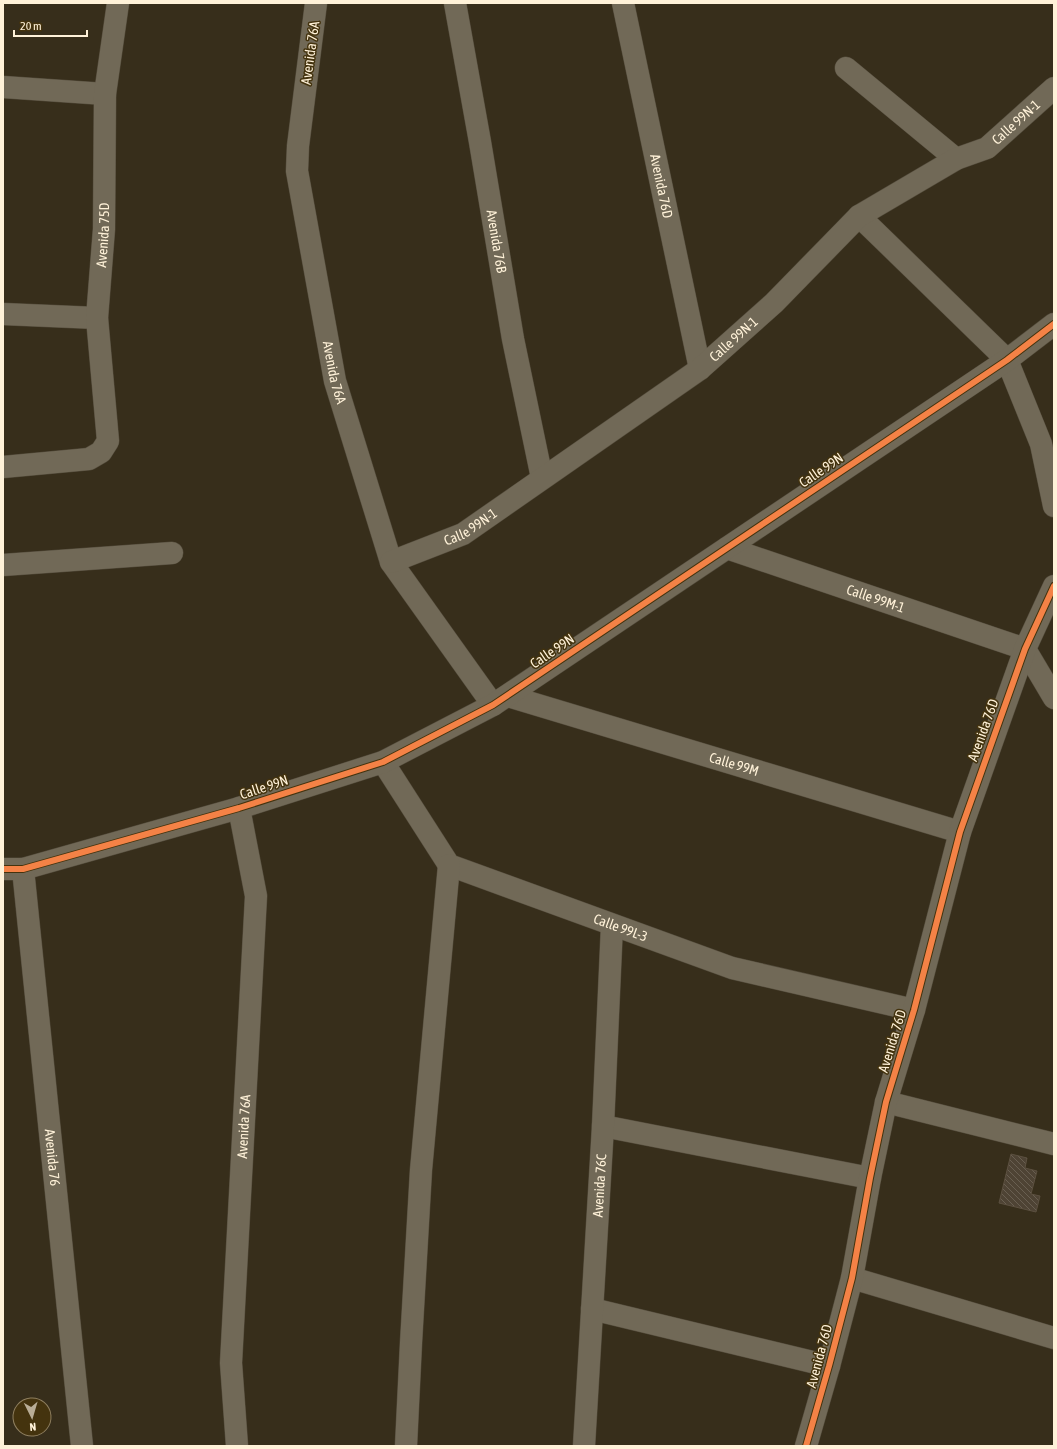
<svg xmlns="http://www.w3.org/2000/svg" width="1057" height="1449" viewBox="0 0 1057 1449" font-family="'Asap Condensed',sans-serif">
<style>
.building{fill:url(#building-back-hatch);stroke:#5c5040}
.lines{fill:none;stroke-linecap:round;stroke-linejoin:round}
.minor-casing{stroke:#534b3b;stroke-width:23}
.minor{stroke:#716957;stroke-width:22}
.cycleway-casing{stroke:#44330e;stroke-width:8}
.cycleway{stroke:#f48246;stroke-width:6}
.labels{text-anchor:middle;stroke-width:3;stroke-linejoin:round;paint-order:stroke}
.street-label{font-size:14px;fill:#fff2d9;stroke:#44330e}
</style>
<defs>
<pattern id="building-back-hatch" width="6" height="6" patternUnits="userSpaceOnUse"><rect width="6" height="6" fill="#4e4334"/><path d="M-1 5l2 2M0 0l6 6M5-1l2 2" fill="none" stroke="#695f51"/></pattern>
</defs>
<rect width="100%" height="100%" fill="#372e1b"/>
<path class="building" d="M1011,1154L1027,1158L1025,1168L1037,1171L1031,1194L1040,1196L1036,1212L999,1203Z"/>
<g class="lines">
<defs>
<g id="minor">
<path id="s1" d="M316,3L298,146L297,171L335,381L391,562L493,705"/>
<path id="s2" d="M455,3L480,142L513,339L542,478"/>
<path id="s3" d="M623,3L700,369"/>
<path d="M846,68L956,159"/>
<path d="M3,87L105,94"/>
<path d="M859,216L1007,360L1041,444L1054,506"/>
<path d="M3,314L97,318"/>
<path id="s4" d="M3,467L89,459L101,452L108,441L97,318L104,229L105,94L118,3"/>
<path id="s5" d="M727,548L1025,649"/>
<path id="s6" d="M391,562L463,534L700,369L774,303L859,216L956,159L987,148L1054,88"/>
<path d="M3,565L172,553"/>
<path d="M1025,649L1054,698"/>
<path id="s7" d="M508,696L960,832"/>
<path id="s8" d="M383,762L449,865L732,968L914,1010"/>
<path d="M3,869H23L239,808L383,762L493,705L1007,360L1054,324"/>
<path id="s9" d="M23,869L82,1446"/>
<path d="M886,1102L1054,1144"/>
<path d="M603,1126L870,1178"/>
<path d="M852,1278L1054,1338"/>
<path d="M592,1309L829,1366"/>
<path id="s10" d="M237,1446L231,1363L256,896L239,808"/>
<path d="M406,1446L411,1343L421,1170L449,865"/>
<path id="s11" d="M584,1446L603,1126L612,925"/>
<path d="M806,1446L829,1366L852,1278L870,1178L886,1102L914,1010L960,832L1025,649L1054,586"/>
</g>
</defs>
<use href="#minor" class="minor-casing"/>
<use href="#minor" class="minor"/>
<defs>
<g id="cycleway">
<path d="M3,869H23L239,808L383,762L493,705L1007,360L1054,324"/>
<path d="M806,1446L829,1366L852,1278L870,1178L886,1102L914,1010L960,832L1025,649L1054,586"/>
</g>
</defs>
<use href="#cycleway" class="cycleway-casing"/>
<use href="#cycleway" class="cycleway"/>
</g>
<g class="labels">
<g class="street-label">
<text transform="translate(310 53) rotate(-82)" y="5">Avenida 76A</text>
<text dy="5" stroke="none"><textPath href="#s6" startOffset="771">Calle 99N-1</textPath></text>
<text dy="5" stroke="none"><textPath href="#s3" startOffset="187">Avenida 76D</textPath></text>
<text dy="5" stroke="none"><textPath href="#s4" startOffset="320">Avenida 75D</textPath></text>
<text dy="5" stroke="none"><textPath href="#s2" startOffset="242">Avenida 76B</textPath></text>
<text dy="5" stroke="none"><textPath href="#s6" startOffset="411">Calle 99N-1</textPath></text>
<text dy="5" stroke="none"><textPath href="#s1" startOffset="374">Avenida 76A</textPath></text>
<text transform="translate(821 470) rotate(-34)" y="5">Calle 99N</text>
<text dy="5" stroke="none"><textPath href="#s6" startOffset="87">Calle 99N-1</textPath></text>
<text dy="5" stroke="none"><textPath href="#s5" startOffset="157">Calle 99M-1</textPath></text>
<text transform="translate(552 651) rotate(-34)" y="5">Calle 99N</text>
<text transform="translate(983 730) rotate(-70)" y="5">Avenida 76D</text>
<text dy="5" stroke="none"><textPath href="#s7" startOffset="236">Calle 99M</textPath></text>
<text transform="translate(264 787) rotate(-18)" y="5">Calle 99N</text>
<text dy="5" stroke="none"><textPath href="#s8" startOffset="305">Calle 99L-3</textPath></text>
<text transform="translate(892 1041) rotate(-73)" y="5">Avenida 76D</text>
<text dy="5" stroke="none"><textPath href="#s10" startOffset="320">Avenida 76A</textPath></text>
<text dy="5" stroke="none"><textPath href="#s9" startOffset="290">Avenida 76</textPath></text>
<text dy="5" stroke="none"><textPath href="#s11" startOffset="261">Avenida 76C</textPath></text>
<text transform="translate(819 1356) rotate(-75)" y="5">Avenida 76D</text>
</g>
</g>
<rect width="1057" height="1449" fill="none" stroke="#fff2d9" stroke-width="8"/>
<g transform="translate(32 1417) rotate(175)"><circle r="19" fill="#44330e" stroke="#8f7f5f"/>
<path d="M0-3L7 15L0 10L-7 15Z" fill="#b9ad96"/>
<text y="-6" font-size="11" font-weight="bold" text-anchor="middle" fill="#fff2d9">N</text>
</g>
<path d="M14 30v6h73v-6" fill="none" stroke="#fff2d9" stroke-width="2"/>
<text x="20" y="30" font-size="12" fill="#fff2d9" stroke="#44330e" stroke-width="3" paint-order="stroke">20 m</text>
</svg>
